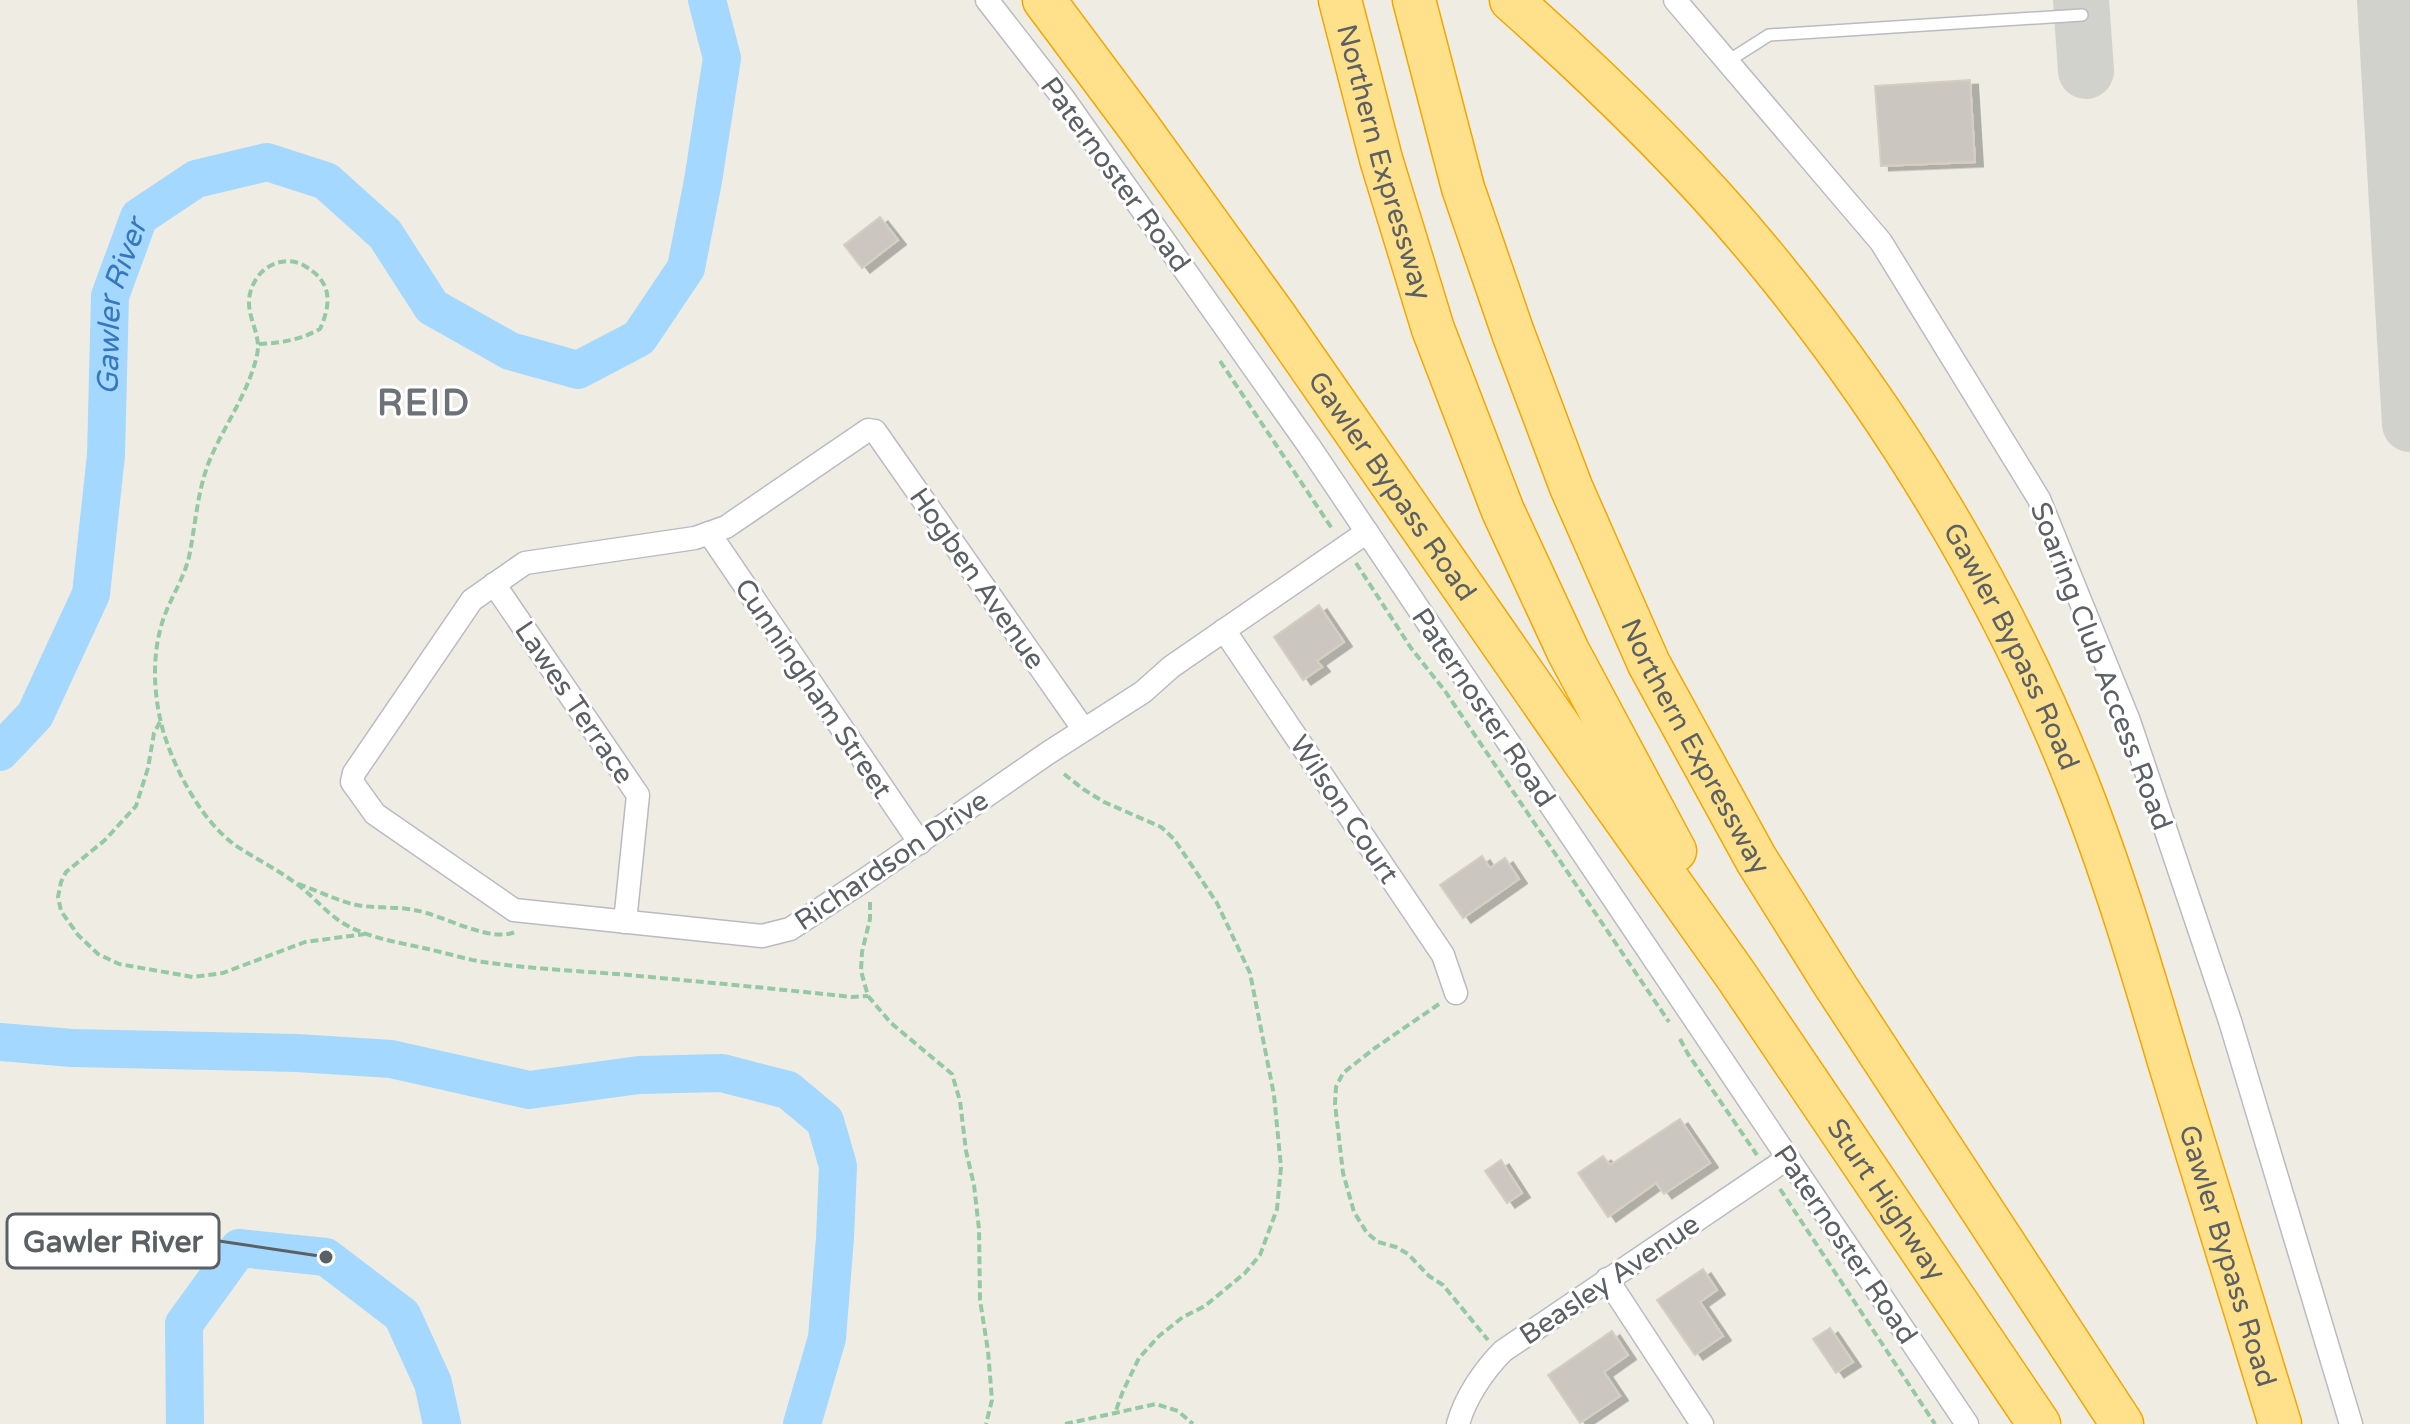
<svg xmlns="http://www.w3.org/2000/svg" width="2410" height="1424" viewBox="0 0 2410 1424" font-family="'Varela Round',sans-serif">
<style>
.lines{fill:none;stroke-linecap:round;stroke-linejoin:round}
.river{stroke:#a4d8ff;stroke-width:38}
.taxiway{stroke:#d2d2cc;stroke-width:56}
.building{fill:#cbc7c0;stroke:#d5cec1;stroke-width:2;filter:url(#shadow)}
.service-casing{stroke:#b8bcc1;stroke-width:14}
.minor-casing{stroke:#b8bcc1;stroke-width:25}
.motorway-casing{stroke:#f3a600;stroke-width:45}
.path{stroke:#94c9a3;stroke-width:4;stroke-dasharray:8 4;stroke-linecap:butt}
.service{stroke:#fff;stroke-width:11}
.minor{stroke:#fff;stroke-width:22}
.motorway{stroke:#ffe18b;stroke-width:42}
.labels{text-anchor:middle;stroke-width:6;stroke-linejoin:round;paint-order:stroke}
.street-label{font-size:28px;fill:#5b6065;stroke:#fff}
.water-label{font-size:30px;font-style:italic;fill:#3678bb;stroke:#fff}
.district-label{font-size:36px;font-weight:bold;letter-spacing:2px;fill:#6c7277;stroke:#fff}
.leader{fill:none;stroke:#5b6065;stroke-width:3}
.callout-dot{fill:#5b6065;stroke:#fff;stroke-width:3}
.callout{fill:#fff;stroke:#5b6065;stroke-width:3}
.callout-label{font-size:30px;text-anchor:middle;font-weight:bold;fill:#5b6065}
</style>
<defs>
<filter id="shadow"><feDropShadow dx="8" dy="4.5" stdDeviation="0" flood-color="#0004"/></filter>
</defs>
<rect width="100%" height="100%" fill="#efede3"/>
<g class="lines">
<g class="river">
<path id="s1" d="M0,752L35,715L91,594L106,455L110,296L139,217L196,179L267,162L326,181L385,234L432,307L510,351L578,370L639,338L686,268L703,181L722,58L707,0"/>
<path d="M0,1042L72,1048L297,1053L391,1059L529,1090L639,1075L722,1073L788,1090L825,1121L838,1166L835,1238L827,1338L802,1424"/>
<path d="M185,1424L184,1324L239,1248L326,1257L402,1315L433,1383L442,1424"/>
</g>
<g class="taxiway">
<path d="M2081,0L2086,71"/>
<path d="M2385,0L2410,424"/>
</g>
</g>
<g class="building">
<path d="M1970,80L1975,162L1881,166L1875,86Z"/>
<path d="M880,217L898,240L862,268L844,245Z"/>
<path d="M1319,605L1344,642L1317,661L1322,667L1303,680L1274,637Z"/>
<path d="M1482,856L1490,868L1505,858L1519,879L1463,918L1440,885Z"/>
<path d="M1680,1119L1710,1163L1664,1194L1656,1183L1608,1217L1578,1173L1603,1156L1610,1165Z"/>
<path d="M1501,1160L1522,1193L1507,1203L1485,1171Z"/>
<path d="M1703,1269L1717,1290L1700,1302L1723,1336L1695,1355L1657,1300Z"/>
<path d="M1830,1328L1853,1362L1836,1373L1813,1339Z"/>
<path d="M1612,1331L1628,1355L1604,1372L1620,1396L1580,1423L1548,1375Z"/>
</g>
<g class="lines">
<defs>
<path id="service" d="M1728,61L1769,35L2082,15"/>
<g id="minor">
<path d="M987,0L1064,99L1309,446L1967,1424"/>
<path d="M1675,0L1881,242L2039,499L2129,721L2230,1021L2351,1424"/>
<path d="M709,533L920,843"/>
<path d="M494,584L638,795L625,922"/>
<path d="M1224,630L1443,955L1456,993"/>
<path d="M1084,730L875,431L868,430L726,527L695,538L525,563L472,600L354,773L352,782L375,814L514,910L762,936L790,929L863,881L1048,753L1143,692L1171,667L1367,532"/>
<path d="M1607,1279L1702,1424"/>
<path d="M1458,1424C1465,1398 1484,1370 1503,1351L1788,1158"/>
</g>
<g id="motorway">
<path id="s2" d="M1044,0L1138,126L1275,316L1583,760L1735,974L2039,1424"/>
<path id="s3" d="M1340,0L1381,159L1433,329L1503,511L1568,651L1675,851"/>
<path id="s4" d="M1414,0L1463,188L1513,333L1571,487L1649,664L1756,859L1831,979L2122,1424"/>
<path id="s5" d="M1511,0C1600,79 1686,162 1761,253C1891,410 1999,588 2075,777C2113,872 2142,970 2171,1068C2207,1187 2243,1306 2280,1424"/>
</g>
</defs>
<use href="#service" class="service-casing"/>
<use href="#minor" class="minor-casing"/>
<use href="#motorway" class="motorway-casing"/>
<g class="path">
<path d="M259,344C281,343 300,340 320,329C332,302 332,281 303,265C286,256 264,264 255,281C238,311 263,329 257,355C249,391 226,423 211,457C198,487 196,520 190,552C186,575 172,595 164,617C151,654 153,696 164,734C176,772 202,821 235,845C254,858 275,868 294,882C313,895 327,915 348,926C372,939 402,943 428,949C446,953 465,959 483,962C531,969 581,971 629,975C704,982 778,989 852,997L868,996"/>
<path d="M1220,361L1333,530"/>
<path d="M1356,563L1411,648L1445,691L1669,1022"/>
<path d="M160,722L154,733L148,768L136,806L105,840L66,872L61,882L58,897L61,911L78,935L98,954L119,964L193,977L223,973L305,942L365,934"/>
<path d="M1064,774L1083,789L1104,802L1161,827L1174,839L1217,903L1250,973L1274,1095L1281,1167L1277,1209L1260,1255L1245,1273L1205,1306L1183,1317L1159,1336L1139,1358L1123,1391L1115,1413"/>
<path d="M298,884C316,890 334,899 352,904C372,909 394,906 414,910C441,914 493,945 517,931"/>
<path d="M870,902V919L862,952L861,971L868,996L891,1023L952,1074L960,1101L966,1151L974,1185L979,1229L980,1300L988,1351L992,1400L986,1424"/>
<path d="M1439,1004L1375,1048L1343,1073L1336,1087L1335,1104L1343,1173L1354,1212L1367,1233L1378,1242L1396,1247L1408,1254L1429,1276L1443,1285L1488,1340"/>
<path d="M1680,1039L1688,1054L1757,1155"/>
<path d="M1780,1189L1935,1424"/>
<path d="M1065,1424L1156,1404L1178,1411L1193,1424"/>
</g>
<use href="#service" class="service"/>
<use href="#minor" class="minor"/>
<use href="#motorway" class="motorway"/>
</g>
<g class="labels">
<g class="street-label">
<text dy="10" stroke="none"><textPath href="#s3" startOffset="168">Northern Expressway</textPath></text>
<text transform="translate(1116 174) rotate(54)" y="10">Paternoster Road</text>
<text dy="10" stroke="none"><textPath href="#s2" startOffset="598">Gawler Bypass Road</textPath></text>
<text transform="translate(978 578) rotate(55)" y="10">Hogben Avenue</text>
<text dy="10" stroke="none"><textPath href="#s5" startOffset="824">Gawler Bypass Road</textPath></text>
<text transform="translate(2102 666) rotate(69)" y="10">Soaring Club Access Road</text>
<text transform="translate(814 688) rotate(56)" y="10">Cunningham Street</text>
<text transform="translate(575 702) rotate(56)" y="10">Lawes Terrace</text>
<text transform="translate(1484 707) rotate(56)" y="10">Paternoster Road</text>
<text dy="10" stroke="none"><textPath href="#s4" startOffset="800">Northern Expressway</textPath></text>
<text transform="translate(1345 809) rotate(56)" y="10">Wilson Court</text>
<text transform="translate(891 860) rotate(-34)" y="10">Richardson Drive</text>
<text dy="10" stroke="none"><textPath href="#s2" startOffset="1466">Sturt Highway</textPath></text>
<text transform="translate(1846 1244) rotate(56)" y="10">Paternoster Road</text>
<text dy="10" stroke="none"><textPath href="#s5" startOffset="1472">Gawler Bypass Road</textPath></text>
<text transform="translate(1609 1279) rotate(-34)" y="10">Beasley Avenue</text>
</g>
<g class="water-label">
<text dy="10" stroke="none"><textPath href="#s1" startOffset="474">Gawler River</textPath></text>
</g>
<g class="district-label">
<text x="424" y="415">REID</text>
</g>
</g>
<path class="leader" d="M326 1257L219 1241"/>
<circle class="callout-dot" cx="326" cy="1257" r="8"/>
<rect class="callout" x="7" y="1214" width="212" height="54" rx="8"/>
<g class="callout-label">
<text x="113" y="1252">Gawler River</text>
</g>
</svg>
